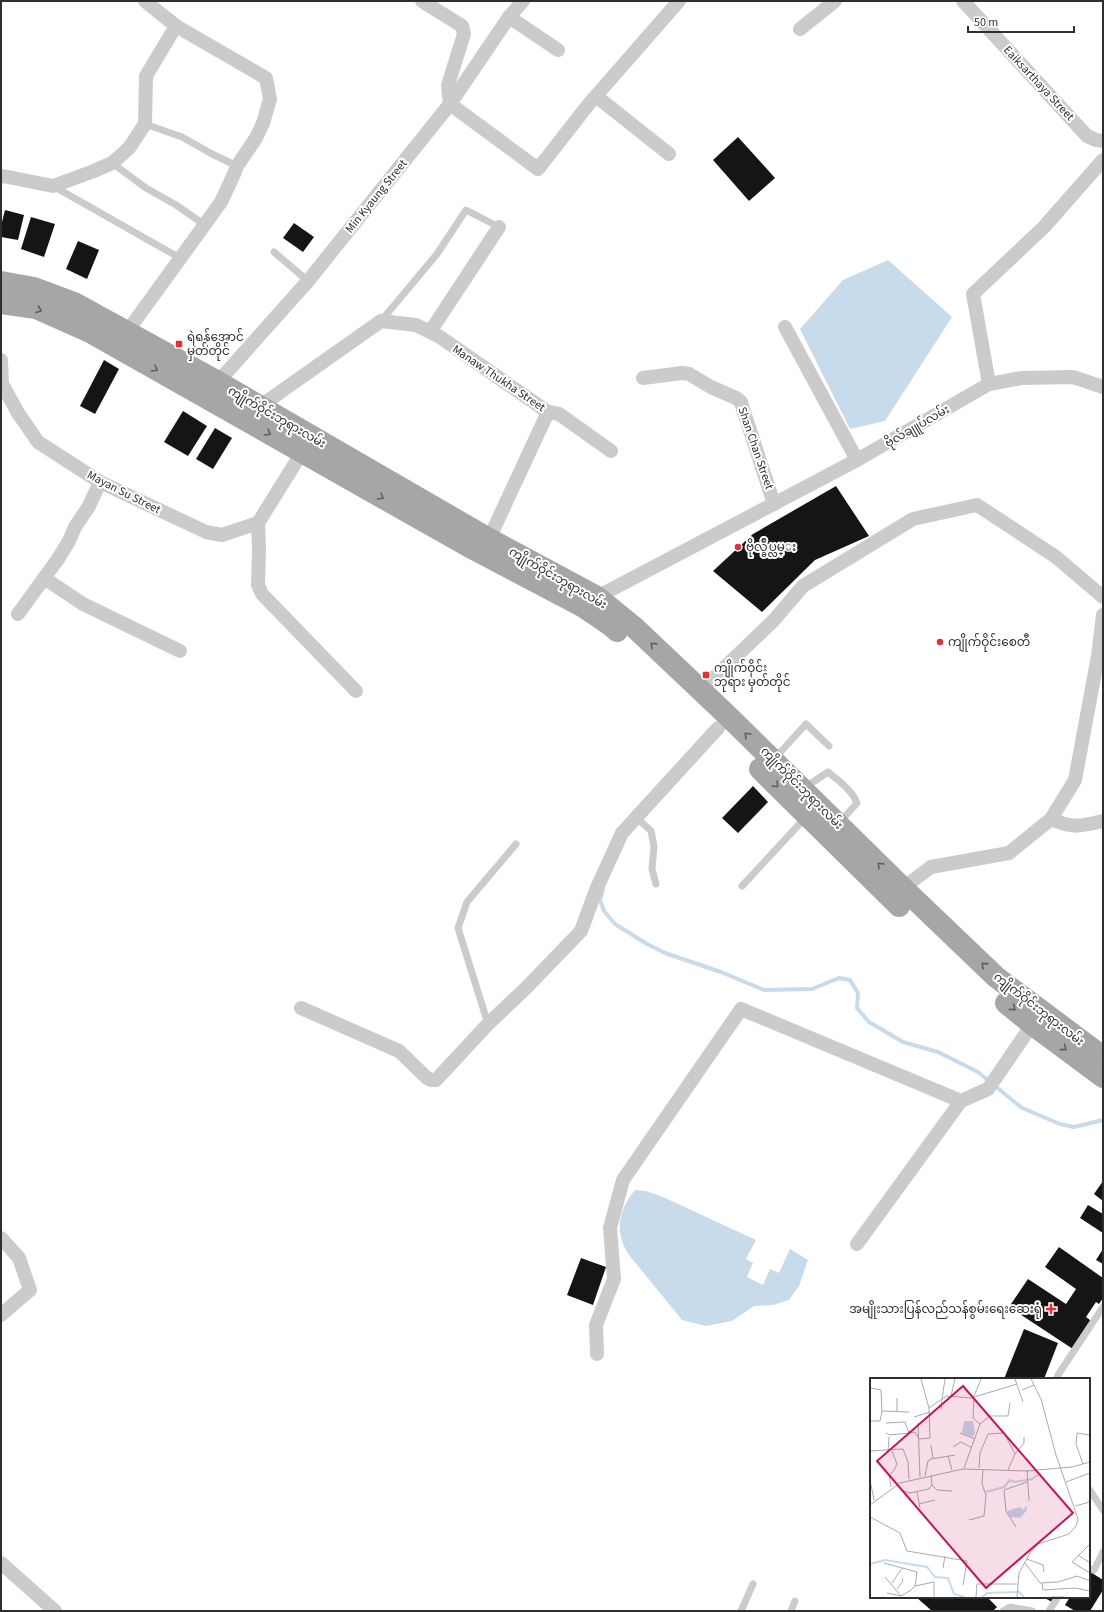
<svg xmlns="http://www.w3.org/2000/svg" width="1104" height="1612" viewBox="0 0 1104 1612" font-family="'Source Sans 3','Noto Sans Myanmar',sans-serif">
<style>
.water{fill:#c7dbeb}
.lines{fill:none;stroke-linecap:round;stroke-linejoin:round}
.stream{stroke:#c7dbeb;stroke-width:4}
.building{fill:#151515}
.service{stroke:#cbcbcb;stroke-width:7}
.minor{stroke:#cbcbcb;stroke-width:14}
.primary{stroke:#a6a6a6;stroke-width:22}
.oneway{stroke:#5e5e5e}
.poi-dot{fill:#e52f32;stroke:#fff;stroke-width:1.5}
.labels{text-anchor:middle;stroke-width:4;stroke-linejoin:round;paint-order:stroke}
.street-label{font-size:12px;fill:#2e2e2e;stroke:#fff}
.poi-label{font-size:12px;fill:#2e2e2e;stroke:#fff;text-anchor:start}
.inset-river{fill:none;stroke:#c7dbeb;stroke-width:2}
.inset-road{fill:none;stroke:#ababab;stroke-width:1}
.view{fill:#c2185b;fill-opacity:0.15;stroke:#c2185b;stroke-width:2}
.inset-edge{fill:none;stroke:#2e2e2e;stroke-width:2}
</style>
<rect width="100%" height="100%" fill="#fff"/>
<g class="water">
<path d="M888,260L952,317L885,421L850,429L800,329L843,280Z"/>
<path d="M635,1190L646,1191L663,1197L756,1240L746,1259L753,1263L747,1277L763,1285L770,1269L779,1273L790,1249L808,1260L799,1286L789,1300L773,1305L754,1306L732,1321L706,1326L682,1320L629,1255C614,1232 618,1211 635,1190Z"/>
</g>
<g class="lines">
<path class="stream" d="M603,890L600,900L604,911L615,924L647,944L665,953L721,972L764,990L812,989L839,978L850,980L858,993L857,1008L869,1022L903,1042L938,1052L978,1072L1022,1108L1060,1124L1074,1127L1103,1120"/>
</g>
<g class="building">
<path d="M738,137L775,178L749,201L713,160Z"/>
<path d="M5,210L24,215L18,240L1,237V226Z"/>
<path d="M31,217L55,224L44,257L21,249Z"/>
<path d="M294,223L314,237L303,252L283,238Z"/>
<path d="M78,241L99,250L87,279L66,269Z"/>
<path d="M104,360L119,369L95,414L80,406Z"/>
<path d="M183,411L207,426L188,456L164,442Z"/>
<path d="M215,428L232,438L213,469L196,459Z"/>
<path d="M836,486L869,536L815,560L762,612L713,571L753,534Z"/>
<path d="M753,786L768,802L738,833L722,818Z"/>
<path d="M1103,1181V1201L1094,1194Z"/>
<path d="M1088,1205L1103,1214V1233L1080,1218Z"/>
<path d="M1059,1247L1103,1278V1298L1099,1304L1096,1302L1086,1317L1094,1323L1076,1351L1009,1307L1028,1279L1066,1304L1076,1289L1045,1267Z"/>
<path d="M1103,1249V1264L1096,1260Z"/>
<path d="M581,1258L606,1267L593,1305L567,1295Z"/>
<path d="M1024,1329L1058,1343L1044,1379H1004Z"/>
<path d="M1089,1571L1103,1580V1590L1090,1611H1075L1065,1605L1070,1597H1089Z"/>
<path d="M916,1597H987L997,1607L993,1611H932Z"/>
<path d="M1043,1597H1055L1052,1602Z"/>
</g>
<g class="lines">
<g class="service">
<path d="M145,124L182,137L212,154L237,166"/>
<path d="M112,163L146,188L176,205L205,225"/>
<path d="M53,186L180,258"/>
<path d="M274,252L308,281"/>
<path d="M381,321L437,254L466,210L499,227"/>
<path d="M775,758L806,724L829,746"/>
<path d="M804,788L828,772C838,780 853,791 857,803L840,822"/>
<path d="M636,817L651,831L654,846L652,869L656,884"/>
<path d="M742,886L806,817"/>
<path d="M488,1024L458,928L467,902L516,844"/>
<path d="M1057,1379L1058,1375L1103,1307"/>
<path d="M1089,1489L1103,1510"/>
<path d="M1089,1569L1094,1570L1103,1552"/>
<path d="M741,1611L753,1584"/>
<path d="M791,1611L795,1601"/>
<path d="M1003,1611L1010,1607L1032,1611"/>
<path d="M1049,1611L1058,1597"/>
</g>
<g class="minor">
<path d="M422,1L462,26L464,34L448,85L450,104L538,169L588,105L679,1"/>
<path d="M963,1L1087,136L1096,140L1103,141"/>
<path d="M509,17L558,50"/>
<path d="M800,29L835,1"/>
<path d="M596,96L669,154"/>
<path d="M1,177L3,176L53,186L94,171L112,163L118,158L129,148L145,124L146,76L176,26"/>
<path d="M785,327L857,460"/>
<path d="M127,332L221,202L234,174L237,166L256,138L263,123L270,99L266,78L176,26L145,1"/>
<path d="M430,332L499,227"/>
<path d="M1,360L2,384L18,413L38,442L100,482L206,532L222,535L258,523"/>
<path d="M643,378L682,373L689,374L711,387L736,398L741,402L743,409L774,504"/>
<path d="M218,382L308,281L450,104L509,17L523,1"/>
<path d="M989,384L1022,378L1073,377L1103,387"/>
<path d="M259,407L381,321L416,325L440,337L548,412L559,414L611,451"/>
<path d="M306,446L258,523L259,548L258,585L262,594L356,691"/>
<path d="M489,539L548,412"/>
<path d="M44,578L83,604L180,651"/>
<path d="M597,597L857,460L989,384L973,294L1044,227L1103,160"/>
<path d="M18,614L58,559L69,541L75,527L89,506L100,482"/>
<path d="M701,690L774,620L803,586L913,519L977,505L1056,557L1103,597"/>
<path d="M1051,819C1073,829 1081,826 1103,821"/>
<path d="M903,888L931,867L1009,853L1051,819L1075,780L1098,656L1103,615"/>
<path d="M301,1008L399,1051L427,1078L431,1080H436L488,1024L526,988L581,931L596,890L622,833L718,728"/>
<path d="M1,1238L19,1258L30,1290L1,1315"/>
<path d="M857,1244L961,1101L988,1089L1036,1019"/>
<path d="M597,1354L596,1325L614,1279L610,1228L623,1180L741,1009L961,1101"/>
<path d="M1,1563L55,1611"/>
</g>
<g class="primary">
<path d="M1,282L34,288L74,303L218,382L489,539L597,597L634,627L728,716L903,888L996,977L1103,1057"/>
<path d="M1,303L36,308L90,332L468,546L582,606L610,625L617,631"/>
<path d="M760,769L899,906"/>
<path d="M1006,1003L1033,1025L1103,1077"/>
</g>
</g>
<defs><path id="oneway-chevron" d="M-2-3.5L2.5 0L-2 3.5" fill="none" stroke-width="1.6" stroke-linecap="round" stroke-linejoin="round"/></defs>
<g class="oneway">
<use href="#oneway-chevron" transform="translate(39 310) rotate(20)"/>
<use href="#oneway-chevron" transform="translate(155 369) rotate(30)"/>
<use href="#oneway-chevron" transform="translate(268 433) rotate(30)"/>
<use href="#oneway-chevron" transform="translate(381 497) rotate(30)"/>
<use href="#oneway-chevron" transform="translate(653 645) rotate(-136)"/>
<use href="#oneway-chevron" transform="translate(747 735) rotate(-135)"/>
<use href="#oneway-chevron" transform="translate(776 785) rotate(45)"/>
<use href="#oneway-chevron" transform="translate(880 865) rotate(-135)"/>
<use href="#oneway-chevron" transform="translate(984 965) rotate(-136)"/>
<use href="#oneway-chevron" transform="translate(1013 1008) rotate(40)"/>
<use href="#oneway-chevron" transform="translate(1064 1048) rotate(36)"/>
</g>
<g class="poi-dot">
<rect x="175" y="340" width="8" height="8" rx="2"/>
<circle cx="738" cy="547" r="4"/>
<circle cx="940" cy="642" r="4"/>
<rect x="702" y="671" width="8" height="8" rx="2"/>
<path d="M1049 1303h4v4h4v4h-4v4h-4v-4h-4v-4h4z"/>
</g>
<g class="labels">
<g class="street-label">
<text transform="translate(1039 83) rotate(47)" y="4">Eaiksarthaya Street</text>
<text transform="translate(376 196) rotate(-51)" y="4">Min Kyaung Street</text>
<text transform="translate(499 378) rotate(34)" y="4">Manaw Thukha Street</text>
<text transform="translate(277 417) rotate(30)" y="4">ကျိုက်ဝိုင်းဘုရားလမ်း</text>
<text transform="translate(917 426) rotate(-30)" y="4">ဗိုလ်ချူပ်လမ်း</text>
<text transform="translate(756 448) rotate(71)" y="4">Shan Chan Street</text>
<text transform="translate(124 492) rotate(27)" y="4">Mayan Su Street</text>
<text transform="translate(558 578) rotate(30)" y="4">ကျိုက်ဝိုင်းဘုရားလမ်း</text>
<text transform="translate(802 788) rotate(45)" y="4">ကျိုက်ဝိုင်းဘုရားလမ်း</text>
<text transform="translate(1039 1009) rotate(38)" y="4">ကျိုက်ဝိုင်းဘုရားလမ်း</text>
</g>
<g class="poi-label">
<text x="187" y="341">ရဲရန်အောင်<tspan x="187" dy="14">မှတ်တိုင်</tspan></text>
<text x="746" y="551">ဗိုလ္ခ်ဳပ္လမ္း</text>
<text x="948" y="646">ကျိုက်ဝိုင်းစေတီ</text>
<text x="714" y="672">ကျိုက်ဝိုင်း<tspan x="714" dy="14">ဘုရား မှတ်တိုင်</tspan></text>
<text x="1042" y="1313" text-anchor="end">အမျိုးသားပြန်လည်သန်စွမ်းရေးဆေးရုံ</text>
</g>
</g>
<g transform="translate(870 1378)">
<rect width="220" height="220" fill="#fff"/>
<path d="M94,43H103L105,56L102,59L92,55ZM156,127L157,132L150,140L140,139L137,133L150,129L154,132Z" fill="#c7dbeb"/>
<path class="inset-river" d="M116,114L134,109L140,102L144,104L162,101L171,95M0,186L15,182L57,189L65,199L78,200L84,216L95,219M112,219L117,215L149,214L154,219"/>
<path class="inset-road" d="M145,1L153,24M0,10L11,12L12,33L10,43H0M152,12L164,7M81,18L85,1M27,20V33M59,30L72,21L75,1M71,31L72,21L77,18L101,20L147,6M12,33L39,34M44,39L60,34M16,45L35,44L39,55L20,57L16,55M48,45L50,99M110,46L120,38H138L140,25M39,55L45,54L49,61L60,60L59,30L51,1M90,55L105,61M61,67L63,80M83,69L91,64L102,70M0,73L33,71L38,84L39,101M18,74L19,59M145,76L154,65V59M78,78L82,92M213,86L206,66L207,55L220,57M94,90L110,46L103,40L104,18L111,1M109,90L110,75L118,56L134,55L145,76L138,92M157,92L159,123M61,97L62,107L67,112L82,113M55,98L58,83L61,81L85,77M0,102L4,122M196,104L220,95M26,105L33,113L40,115L59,111L62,107M21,109L19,97L23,94L27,86L22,73M47,114L50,130M49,126L65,122M0,127L30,105L93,91L157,93L202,89L220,84M205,128L220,124M0,139L30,155L37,173L97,183L93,207M99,142L114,138L116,117L112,106L113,92M146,149L136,133L134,112L157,104M220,166L202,184L220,195M208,177L220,185M157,181L173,187L174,194M14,185L47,194L45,208L41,212L31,218L17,215M155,185L170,205L188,204L207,198L220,203M73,190L75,178M15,199L31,218M22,205L32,190M172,205L173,212L205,210L220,213M45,208L64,204V219M27,211L33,203L32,200M106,219L107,206H147M147,219L149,195L160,175L168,166L199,156L206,148L208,141L186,77L171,21L161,1M181,219H194"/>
<path class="view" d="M93,8L203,135L116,210L7,83Z"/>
<rect width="220" height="220" class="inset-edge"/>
</g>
<rect width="1104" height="1612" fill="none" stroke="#2e2e2e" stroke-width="4"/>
<path d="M968 26v6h106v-6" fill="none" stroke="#2e2e2e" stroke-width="2"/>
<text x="974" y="26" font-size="12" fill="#2e2e2e" stroke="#ffffff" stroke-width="3" paint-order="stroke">50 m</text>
</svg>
